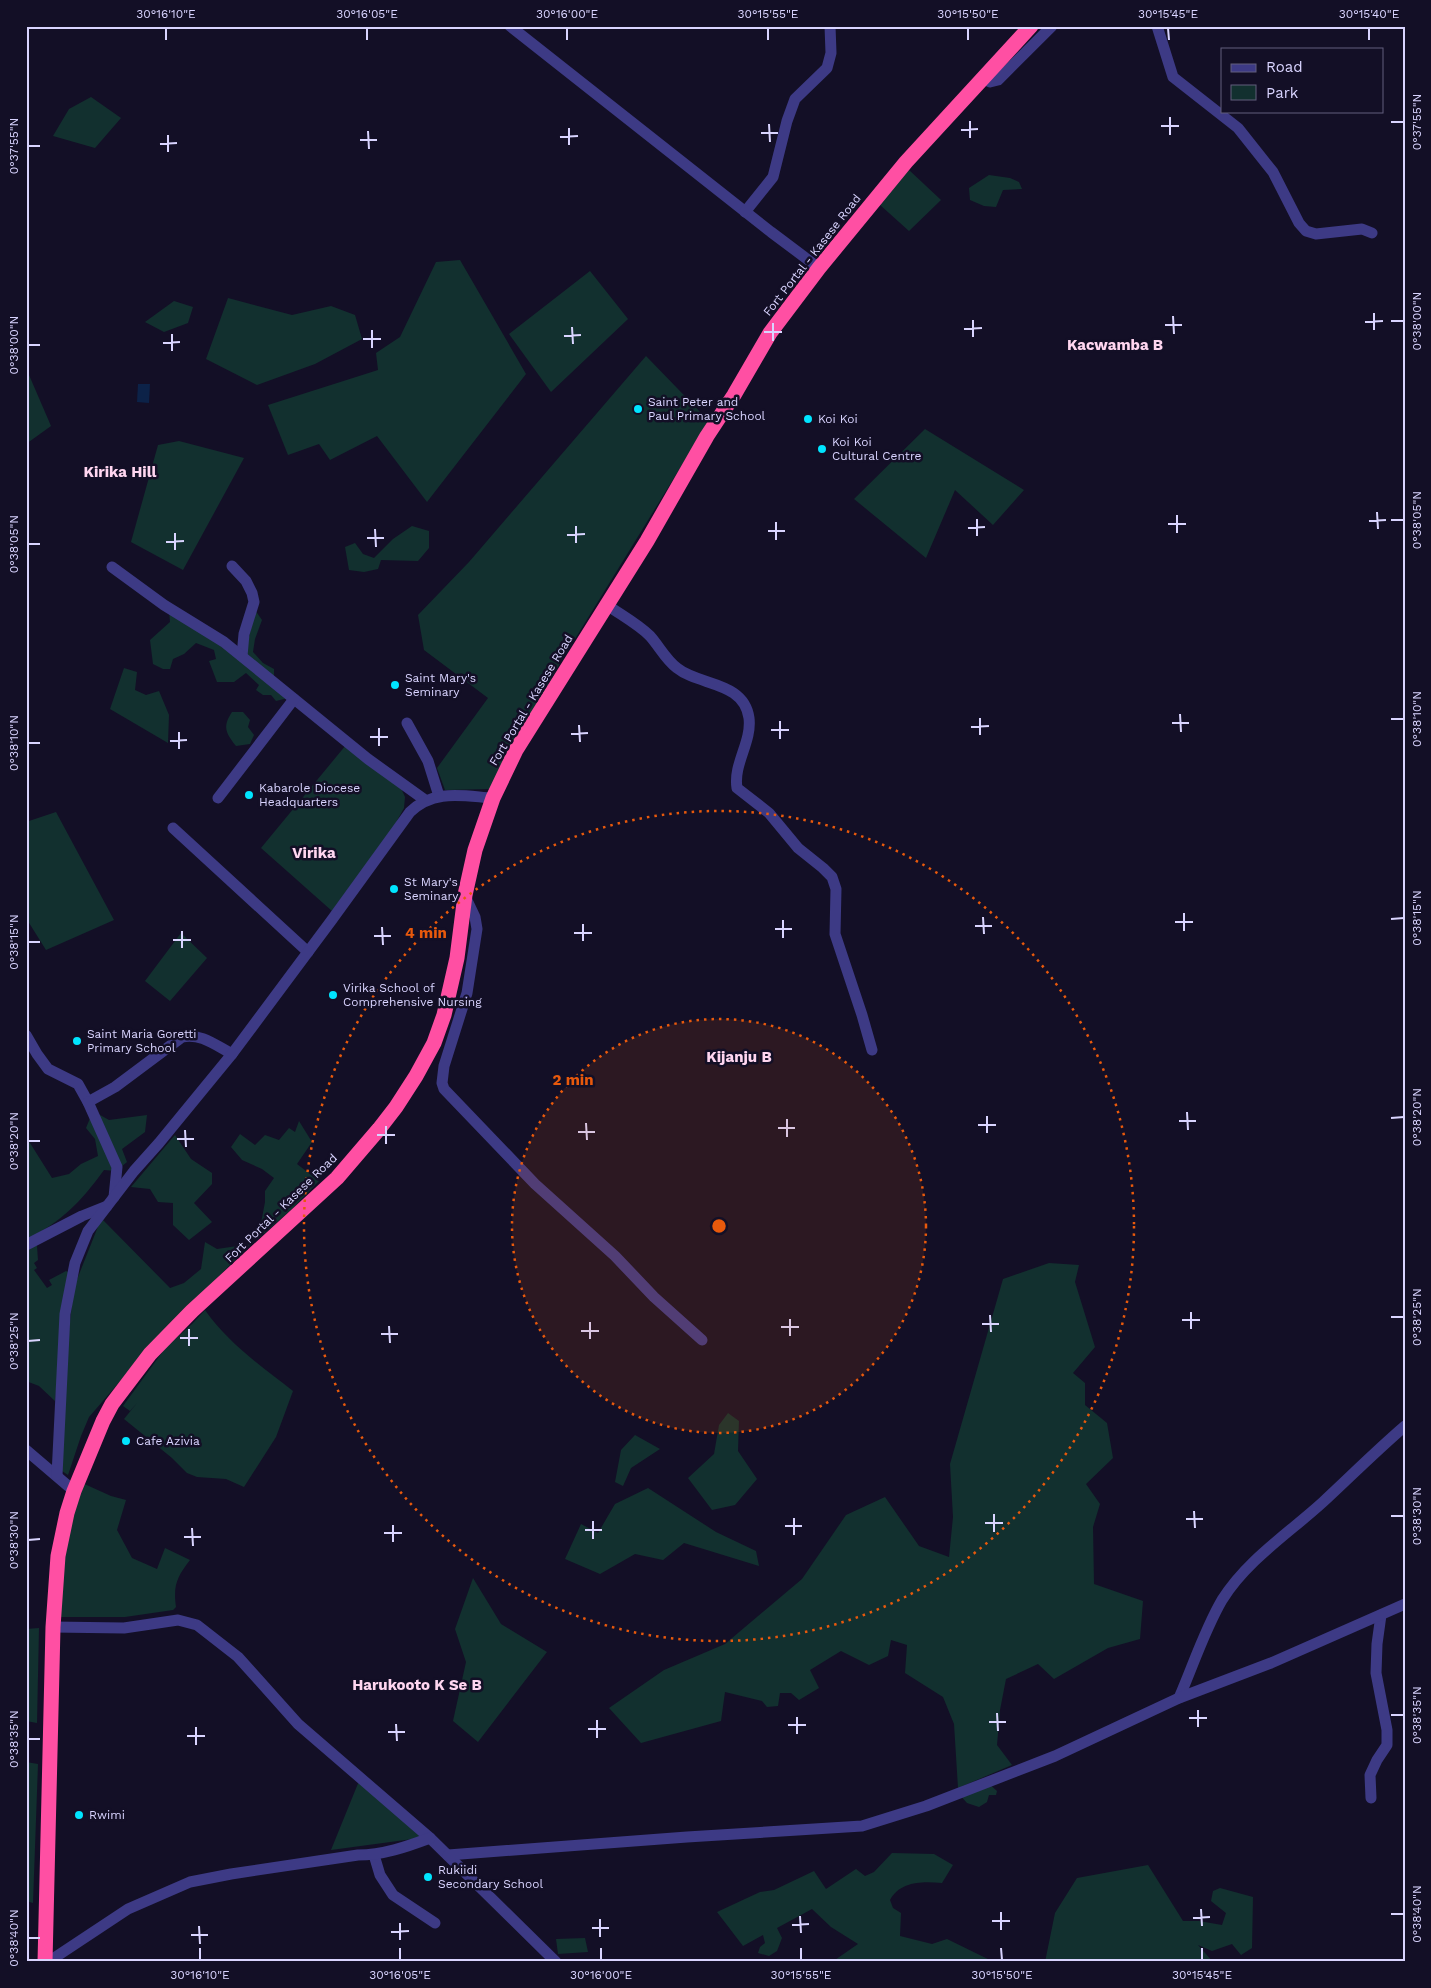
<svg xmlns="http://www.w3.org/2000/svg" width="1431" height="1988" viewBox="0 0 1431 1988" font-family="'Work Sans',sans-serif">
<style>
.green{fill:#12302f}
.water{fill:#0c2248}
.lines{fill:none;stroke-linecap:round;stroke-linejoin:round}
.minor{stroke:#3d3a85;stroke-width:11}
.highway{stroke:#ff4fa3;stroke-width:15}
.ticks{fill:none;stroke:#d9d4ff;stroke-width:2}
.ring{fill:none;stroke:#e8590c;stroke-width:2.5;stroke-dasharray:2.5 5}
.poi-dot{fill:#00e5ff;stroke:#130f26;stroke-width:2}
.labels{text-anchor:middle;stroke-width:5;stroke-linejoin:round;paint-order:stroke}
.street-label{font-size:12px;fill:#d9d4ff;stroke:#130f26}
.poi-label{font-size:12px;fill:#d9d4ff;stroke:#130f26;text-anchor:start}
.quarter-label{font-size:15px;font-weight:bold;fill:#ffd6f0;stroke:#130f26}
.centre{fill:#e8590c;stroke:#130f26;stroke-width:2.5}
.ring-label{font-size:15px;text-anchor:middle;font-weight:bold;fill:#e8590c;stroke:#130f26;stroke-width:5;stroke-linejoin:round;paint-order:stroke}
.neatline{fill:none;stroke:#d9d4ff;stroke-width:2}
.ticks-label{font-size:12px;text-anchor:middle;fill:#d9d4ff}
</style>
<rect width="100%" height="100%" fill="#130f26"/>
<g class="green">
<path d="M91,97L121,118L95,148L53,136L69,109Z"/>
<path d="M909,170L941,200L909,231L879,204Z"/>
<path d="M989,175L1010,178L1019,182L1022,189L1003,190L996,207L984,206L970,200L969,188Z"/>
<path d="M460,260L526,374L427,502L377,436L330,460L319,444L288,455L268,405L378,370L376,353L400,337L436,262Z"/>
<path d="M590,271L628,319L551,392L509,334Z"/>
<path d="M228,298L292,315L331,306L355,315L362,339L315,364L257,385L206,359Z"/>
<path d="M174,301L193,307L188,323L164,332L145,322Z"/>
<path d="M646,356L709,421L559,665L490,789L445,790L437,768L488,698L424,650L418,615L469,562Z"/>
<path d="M26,368L51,426L26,444Z"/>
<path d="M925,429L1024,490L993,525L955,490L926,558L854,499Z"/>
<path d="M179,441L244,458L183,570L131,542L158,445Z"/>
<path d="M412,526L429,531V548L418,561L381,560L378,569L364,572L349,570L345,547L355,543L363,554L374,558L393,539Z"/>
<path d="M169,610L223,645L288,698L276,701L271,695H263L256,690L259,685L246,673L234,682H217L209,661L216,659L214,650L196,643L184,654L173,659L170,669H163L153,664L150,640L170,622Z"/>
<path d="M255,610L262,620L255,639L253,652L263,663L274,669V679L245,655Z"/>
<path d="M124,668L137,672L135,690L146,695L159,691L169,715L168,743L110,709Z"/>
<path d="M232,712H243L250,720L248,727L254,735L250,744L236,746C226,733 222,727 232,712Z"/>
<path d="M346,745L401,788L405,797L404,808L394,826L332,911L261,848Z"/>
<path d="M56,812L114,920L46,950L26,918V822Z"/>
<path d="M181,933L207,958L170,1001L145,981Z"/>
<path d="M93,1111L109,1120L147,1115L145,1132L122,1149L127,1162L116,1171L104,1170C80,1203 62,1221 26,1240V1141L30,1143L52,1178L69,1174L81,1164L98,1156L95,1139L86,1128Z"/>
<path d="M299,1121L312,1142L297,1164L319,1181L293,1208L258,1239L265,1202V1191L274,1178L262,1169L242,1160L231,1147L240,1134L255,1145L265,1135L279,1140L289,1128L295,1132Z"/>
<path d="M175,1135L191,1159L212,1173V1184L194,1203L212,1222L189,1240L173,1225V1203L158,1202L150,1189L131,1187Z"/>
<path d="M103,1220L170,1288L184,1283L201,1269L205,1242L217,1249L251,1244L161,1334L89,1417L81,1436L68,1475L62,1471L67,1347L74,1287L99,1224Z"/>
<path d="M34,1245L37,1246L38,1260L34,1263L37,1268L34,1270L47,1288L52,1285L49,1280L66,1271L70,1273L55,1401L39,1386L26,1381V1250Z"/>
<path d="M1049,1263L1079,1265L1075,1282L1095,1347L1073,1373L1085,1383V1405L1107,1423L1113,1458L1086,1484L1100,1504L1093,1527L1094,1584L1143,1601L1140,1639L1108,1648L1054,1679L1038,1664L1006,1679L1000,1710L997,1745L1012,1765L958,1788L954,1724L943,1697L905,1673L907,1645L891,1640L888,1656L869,1665L841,1651L810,1670L819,1688L799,1700L791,1693H780L778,1706L767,1707L762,1701L725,1692L721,1721L641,1743L609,1708L664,1670L725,1644L802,1579L846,1515L885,1497L919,1546L949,1557L953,1517L950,1464L1003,1279Z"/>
<path d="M205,1310C228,1343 261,1366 293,1391L276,1437L244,1487L226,1479L197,1477L187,1473L172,1458L124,1419L137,1403L130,1411L123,1406L166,1347L192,1324Z"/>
<path d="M728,1413L739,1421L738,1451L757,1479L735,1505L712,1510L688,1478L714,1454L719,1425Z"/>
<path d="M635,1435L660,1449L631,1468L623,1486L615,1482L621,1450Z"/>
<path d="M80,1482L111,1496L126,1500L117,1530L132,1558L157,1569L165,1548L190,1560C177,1577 173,1585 176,1607L173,1610L125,1617H60V1571Z"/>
<path d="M648,1488L716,1532L756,1551L759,1566L684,1543L663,1560L635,1554L600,1574L565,1559L581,1524L598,1533L615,1504Z"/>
<path d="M473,1578L501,1624L547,1652L478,1742L453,1721L466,1662L455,1629Z"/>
<path d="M39,1628L37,1723L26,1721V1629Z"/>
<path d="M26,1762L38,1764L33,1903L26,1901Z"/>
<path d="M359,1781L419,1834L420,1838L331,1850Z"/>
<path d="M987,1782L997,1791L996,1795H989L987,1802L979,1807L967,1803L959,1794Z"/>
<path d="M892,1853L934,1854L953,1865L942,1883C923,1881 900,1881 890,1900L893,1908L901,1913L900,1936L932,1944L947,1939L994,1962H832L858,1944L831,1927L812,1909L777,1928L782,1938L777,1951L769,1956L758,1953L760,1947L765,1943L763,1935L743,1946L717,1912L760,1892L774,1890L814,1871L826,1889L856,1869L865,1876L874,1872Z"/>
<path d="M1148,1865L1183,1921H1199L1222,1925L1226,1913L1211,1901L1213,1891L1220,1888L1253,1897L1252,1948L1241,1955L1232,1944L1212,1951L1198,1945L1213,1962H1045L1055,1913L1077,1878Z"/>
<path d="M585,1938L588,1952L558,1954L556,1939Z"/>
</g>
<path class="water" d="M138,384H150L149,403L137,402Z"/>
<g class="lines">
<g class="minor">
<path d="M510,26L771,232L819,268"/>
<path d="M1157,26L1173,77L1238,128L1273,172L1299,223L1306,231L1316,234L1362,229L1372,233"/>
<path d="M983,78L990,82L998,80L1052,26"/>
<path d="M745,212L773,177L787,121L795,99L827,68L831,53L830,26"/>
<path d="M232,566L246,581L252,593L254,602L244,634L242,656"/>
<path d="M112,567L164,605L224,642L368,759L425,800"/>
<path d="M607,605C621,615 638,624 650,636C659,646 666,660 677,668C699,686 744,681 749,718C752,742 733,764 737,788L769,813L798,848L823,868L832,877L836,889L835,934L862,1015L872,1050"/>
<path d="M407,723L428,761L439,796"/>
<path d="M218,798L294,699"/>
<path d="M173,828L308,952"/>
<path d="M465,896L475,917L477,929L467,993L444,1066L442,1083L444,1089L535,1184L615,1256L654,1297L702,1340"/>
<path d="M26,1035L37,1054L48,1069L78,1084L88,1102L115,1087L182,1037C201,1033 215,1045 232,1054"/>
<path d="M88,1102L117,1167L114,1197"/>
<path d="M26,1245L82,1216L107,1206"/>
<path d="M26,1450L74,1491"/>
<path d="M57,1475L65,1314L75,1263L88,1231L134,1171L159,1143L232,1054L331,921L410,812C434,789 462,796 493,798"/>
<path d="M53,1627L124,1628L178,1620L197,1625L238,1657L298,1724L430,1838L556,1962"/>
<path d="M1179,1698C1193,1666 1204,1631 1222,1600C1247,1560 1289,1533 1323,1502C1351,1476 1377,1450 1405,1426"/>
<path d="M1371,1798L1370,1775L1377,1760L1387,1745V1730L1376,1673L1377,1644L1381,1615"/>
<path d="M374,1855L380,1875L393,1895L435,1923"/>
<path d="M448,1855L687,1837L862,1826L926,1806L1055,1756L1179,1698L1271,1663L1405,1604"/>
<path d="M48,1962L128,1909L190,1882L231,1874L358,1855C383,1855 406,1847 430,1838"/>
</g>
<path class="highway" d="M45,1962L53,1627L58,1556L67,1513L74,1491L103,1421L112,1404L150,1354L192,1311L337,1178L379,1129L396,1107L416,1076L434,1043L444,1015L457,958L465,895L475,850L493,798L516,750L647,541L707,436L734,395L770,333L819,268L906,162L1031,26"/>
</g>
<path class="ticks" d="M166,28V40M367,28V40M567,28V40M768,28V40M968,28V40M1168,28L1169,40M1369,28V40M1170,117V135M970,121V138M1391,122H1404M769,124L770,142M1161,126H1179M569,128V145M961,130L978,129M368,131L369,149M761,133H778M168,135V152M560,137L578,136M360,140H377M160,144L177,143M28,146H40M1374,313V330M1173,316L1174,334M973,320V337M1391,321H1404M1365,322L1383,321M773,323V341M1165,325H1182M572,327L573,344M964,329L982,328M372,330V348M764,332H782M172,334V351M564,336L581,335M363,339H381M163,343L180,342M28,345H40M1377,512L1378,529M1177,515V533M977,519V536M1391,520H1404M1369,521L1386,520M776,522V540M1168,524H1186M576,526V543M968,528L985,527M375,529L376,547M768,531H785M175,533V550M567,535L585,534M367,538H384M166,542L184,541M28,544H40M1180,714L1181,732M980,718V735M1391,719H1404M780,721V739M1172,723H1189M579,725L580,742M971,727L989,726M379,728V746M771,730H789M179,732V749M571,734L588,733M370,737H388M170,741L187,740M28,743H40M1184,913V931M983,917L984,934M1391,919L1404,918M783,920V938M1175,922H1193M583,924V941M975,926H992M382,927L383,945M775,929H792M182,931V948M574,933H592M374,936H391M173,940H191M28,942H40M1187,1112L1188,1130M987,1116V1133M1391,1118L1404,1117M787,1119V1137M1179,1121H1196M586,1123L587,1140M978,1125H996M386,1126V1144M778,1128H795M185,1130L186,1147M578,1132H595M377,1135H395M177,1139H194M28,1141H40M1191,1312V1329M990,1315L991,1332M1391,1317H1404M790,1319V1336M1182,1320H1200M590,1322V1339M982,1324H999M389,1326L390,1343M781,1327H799M189,1329V1346M581,1331H599M381,1334H398M180,1338H198M28,1341L40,1340M1194,1511L1195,1528M994,1514V1532M1391,1516H1404M794,1518V1535M1186,1519H1203M593,1521V1539M985,1523H1003M393,1525V1542M785,1526H802M192,1528L193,1546M585,1530H602M384,1533H402M184,1537H201M28,1540L40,1539M1198,1710V1727M997,1713L998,1731M1391,1715H1404M797,1717V1734M1189,1718H1207M597,1720V1738M989,1722H1006M396,1724L397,1741M788,1725H806M196,1727V1745M588,1729H606M388,1732H405M187,1736H205M28,1739H40M1201,1909L1202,1926M1001,1912V1930M1391,1914H1404M800,1916L801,1933M1193,1918L1210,1917M600,1919V1937M992,1921H1010M400,1923V1940M792,1925L809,1924M199,1926L200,1944M592,1928H609M391,1932L409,1931M191,1935H208M28,1938H40M200,1948V1960M400,1948V1960M601,1948V1960M801,1948V1960M1001,1948L1002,1960M1202,1948V1960"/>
<circle cx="719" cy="1226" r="207" fill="#e8590c" fill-opacity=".12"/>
<g class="ring">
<circle cx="719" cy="1226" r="207"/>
<circle cx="719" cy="1226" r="415"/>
</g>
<g class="poi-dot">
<circle cx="638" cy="409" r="5"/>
<circle cx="808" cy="419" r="5"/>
<circle cx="822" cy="449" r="5"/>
<circle cx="395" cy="685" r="5"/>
<circle cx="249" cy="795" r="5"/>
<circle cx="394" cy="889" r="5"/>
<circle cx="333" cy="995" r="5"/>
<circle cx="77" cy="1041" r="5"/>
<circle cx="126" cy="1441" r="5"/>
<circle cx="79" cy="1815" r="5"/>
<circle cx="428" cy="1877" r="5"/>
</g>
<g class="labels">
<g class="street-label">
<text transform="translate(812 255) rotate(-52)" y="4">Fort Portal - Kasese Road</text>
<text transform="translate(531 700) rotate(-59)" y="4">Fort Portal - Kasese Road</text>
<text transform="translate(281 1208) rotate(-44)" y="4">Fort Portal - Kasese Road</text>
</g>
<g class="poi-label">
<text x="648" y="406">Saint Peter and<tspan x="648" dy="14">Paul Primary School</tspan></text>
<text x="818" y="423">Koi Koi</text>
<text x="832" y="446">Koi Koi<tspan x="832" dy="14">Cultural Centre</tspan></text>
<text x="405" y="682">Saint Mary's<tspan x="405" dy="14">Seminary</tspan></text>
<text x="259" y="792">Kabarole Diocese<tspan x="259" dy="14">Headquarters</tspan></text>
<text x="404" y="886">St Mary's<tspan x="404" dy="14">Seminary</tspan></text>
<text x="343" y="992">Virika School of<tspan x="343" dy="14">Comprehensive Nursing</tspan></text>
<text x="87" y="1038">Saint Maria Goretti<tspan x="87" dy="14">Primary School</tspan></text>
<text x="136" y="1445">Cafe Azivia</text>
<text x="89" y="1819">Rwimi</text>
<text x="438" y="1874">Rukiidi<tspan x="438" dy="14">Secondary School</tspan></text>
</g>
<g class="quarter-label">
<text x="1115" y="350">Kacwamba B</text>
<text x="120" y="477">Kirika Hill</text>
<text x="314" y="858">Virika</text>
<text x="739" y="1062">Kijanju B</text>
<text x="417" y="1690">Harukooto K Se B</text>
</g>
</g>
<circle cx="719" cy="1226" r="8" class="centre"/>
<g class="ring-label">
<text x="426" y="938">4 min</text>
<text x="573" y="1085">2 min</text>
</g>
<rect width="1431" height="1988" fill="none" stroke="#130f26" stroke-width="55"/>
<rect x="1221" y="48" width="162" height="65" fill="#130f26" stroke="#625e7d"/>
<rect x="1231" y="64" width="25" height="8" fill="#3d3a85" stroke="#625e7d"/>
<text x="1266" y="72" font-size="15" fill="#d9d4ff">Road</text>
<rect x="1231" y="85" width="25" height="15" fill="#12302f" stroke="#625e7d"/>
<text x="1266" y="98" font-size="15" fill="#d9d4ff">Park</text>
<rect x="28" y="28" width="1376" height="1932" class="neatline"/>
<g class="ticks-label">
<text x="166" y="18">30°16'10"E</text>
<text x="367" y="18">30°16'05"E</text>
<text x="567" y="18">30°16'00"E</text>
<text x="768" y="18">30°15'55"E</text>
<text x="968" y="18">30°15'50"E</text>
<text x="1168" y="18">30°15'45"E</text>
<text x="1369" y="18">30°15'40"E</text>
<text transform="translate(1417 122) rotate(-90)" y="4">0°37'55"N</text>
<text transform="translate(14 146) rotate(-90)" y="4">0°37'55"N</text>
<text transform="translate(1417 321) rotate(-90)" y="4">0°38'00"N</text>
<text transform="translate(14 345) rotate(-90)" y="4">0°38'00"N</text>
<text transform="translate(1417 520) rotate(-90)" y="4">0°38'05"N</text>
<text transform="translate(14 544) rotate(-90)" y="4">0°38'05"N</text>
<text transform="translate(1417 719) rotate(-90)" y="4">0°38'10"N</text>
<text transform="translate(14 743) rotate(-90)" y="4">0°38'10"N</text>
<text transform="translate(1417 918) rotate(-90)" y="4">0°38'15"N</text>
<text transform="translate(14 942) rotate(-90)" y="4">0°38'15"N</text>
<text transform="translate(1417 1117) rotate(-90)" y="4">0°38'20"N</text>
<text transform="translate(14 1141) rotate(-90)" y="4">0°38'20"N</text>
<text transform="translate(1417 1317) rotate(-90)" y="4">0°38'25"N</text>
<text transform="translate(14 1341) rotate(-90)" y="4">0°38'25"N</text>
<text transform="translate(1417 1516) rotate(-90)" y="4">0°38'30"N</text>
<text transform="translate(14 1540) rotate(-90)" y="4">0°38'30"N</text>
<text transform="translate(1417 1715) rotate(-90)" y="4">0°38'35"N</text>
<text transform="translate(14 1739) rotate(-90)" y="4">0°38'35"N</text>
<text transform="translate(1417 1914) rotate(-90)" y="4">0°38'40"N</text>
<text transform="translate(14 1938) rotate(-90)" y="4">0°38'40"N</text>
<text x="200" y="1979">30°16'10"E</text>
<text x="400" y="1979">30°16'05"E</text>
<text x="601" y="1979">30°16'00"E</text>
<text x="801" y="1979">30°15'55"E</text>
<text x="1002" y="1979">30°15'50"E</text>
<text x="1202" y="1979">30°15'45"E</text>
</g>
</svg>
